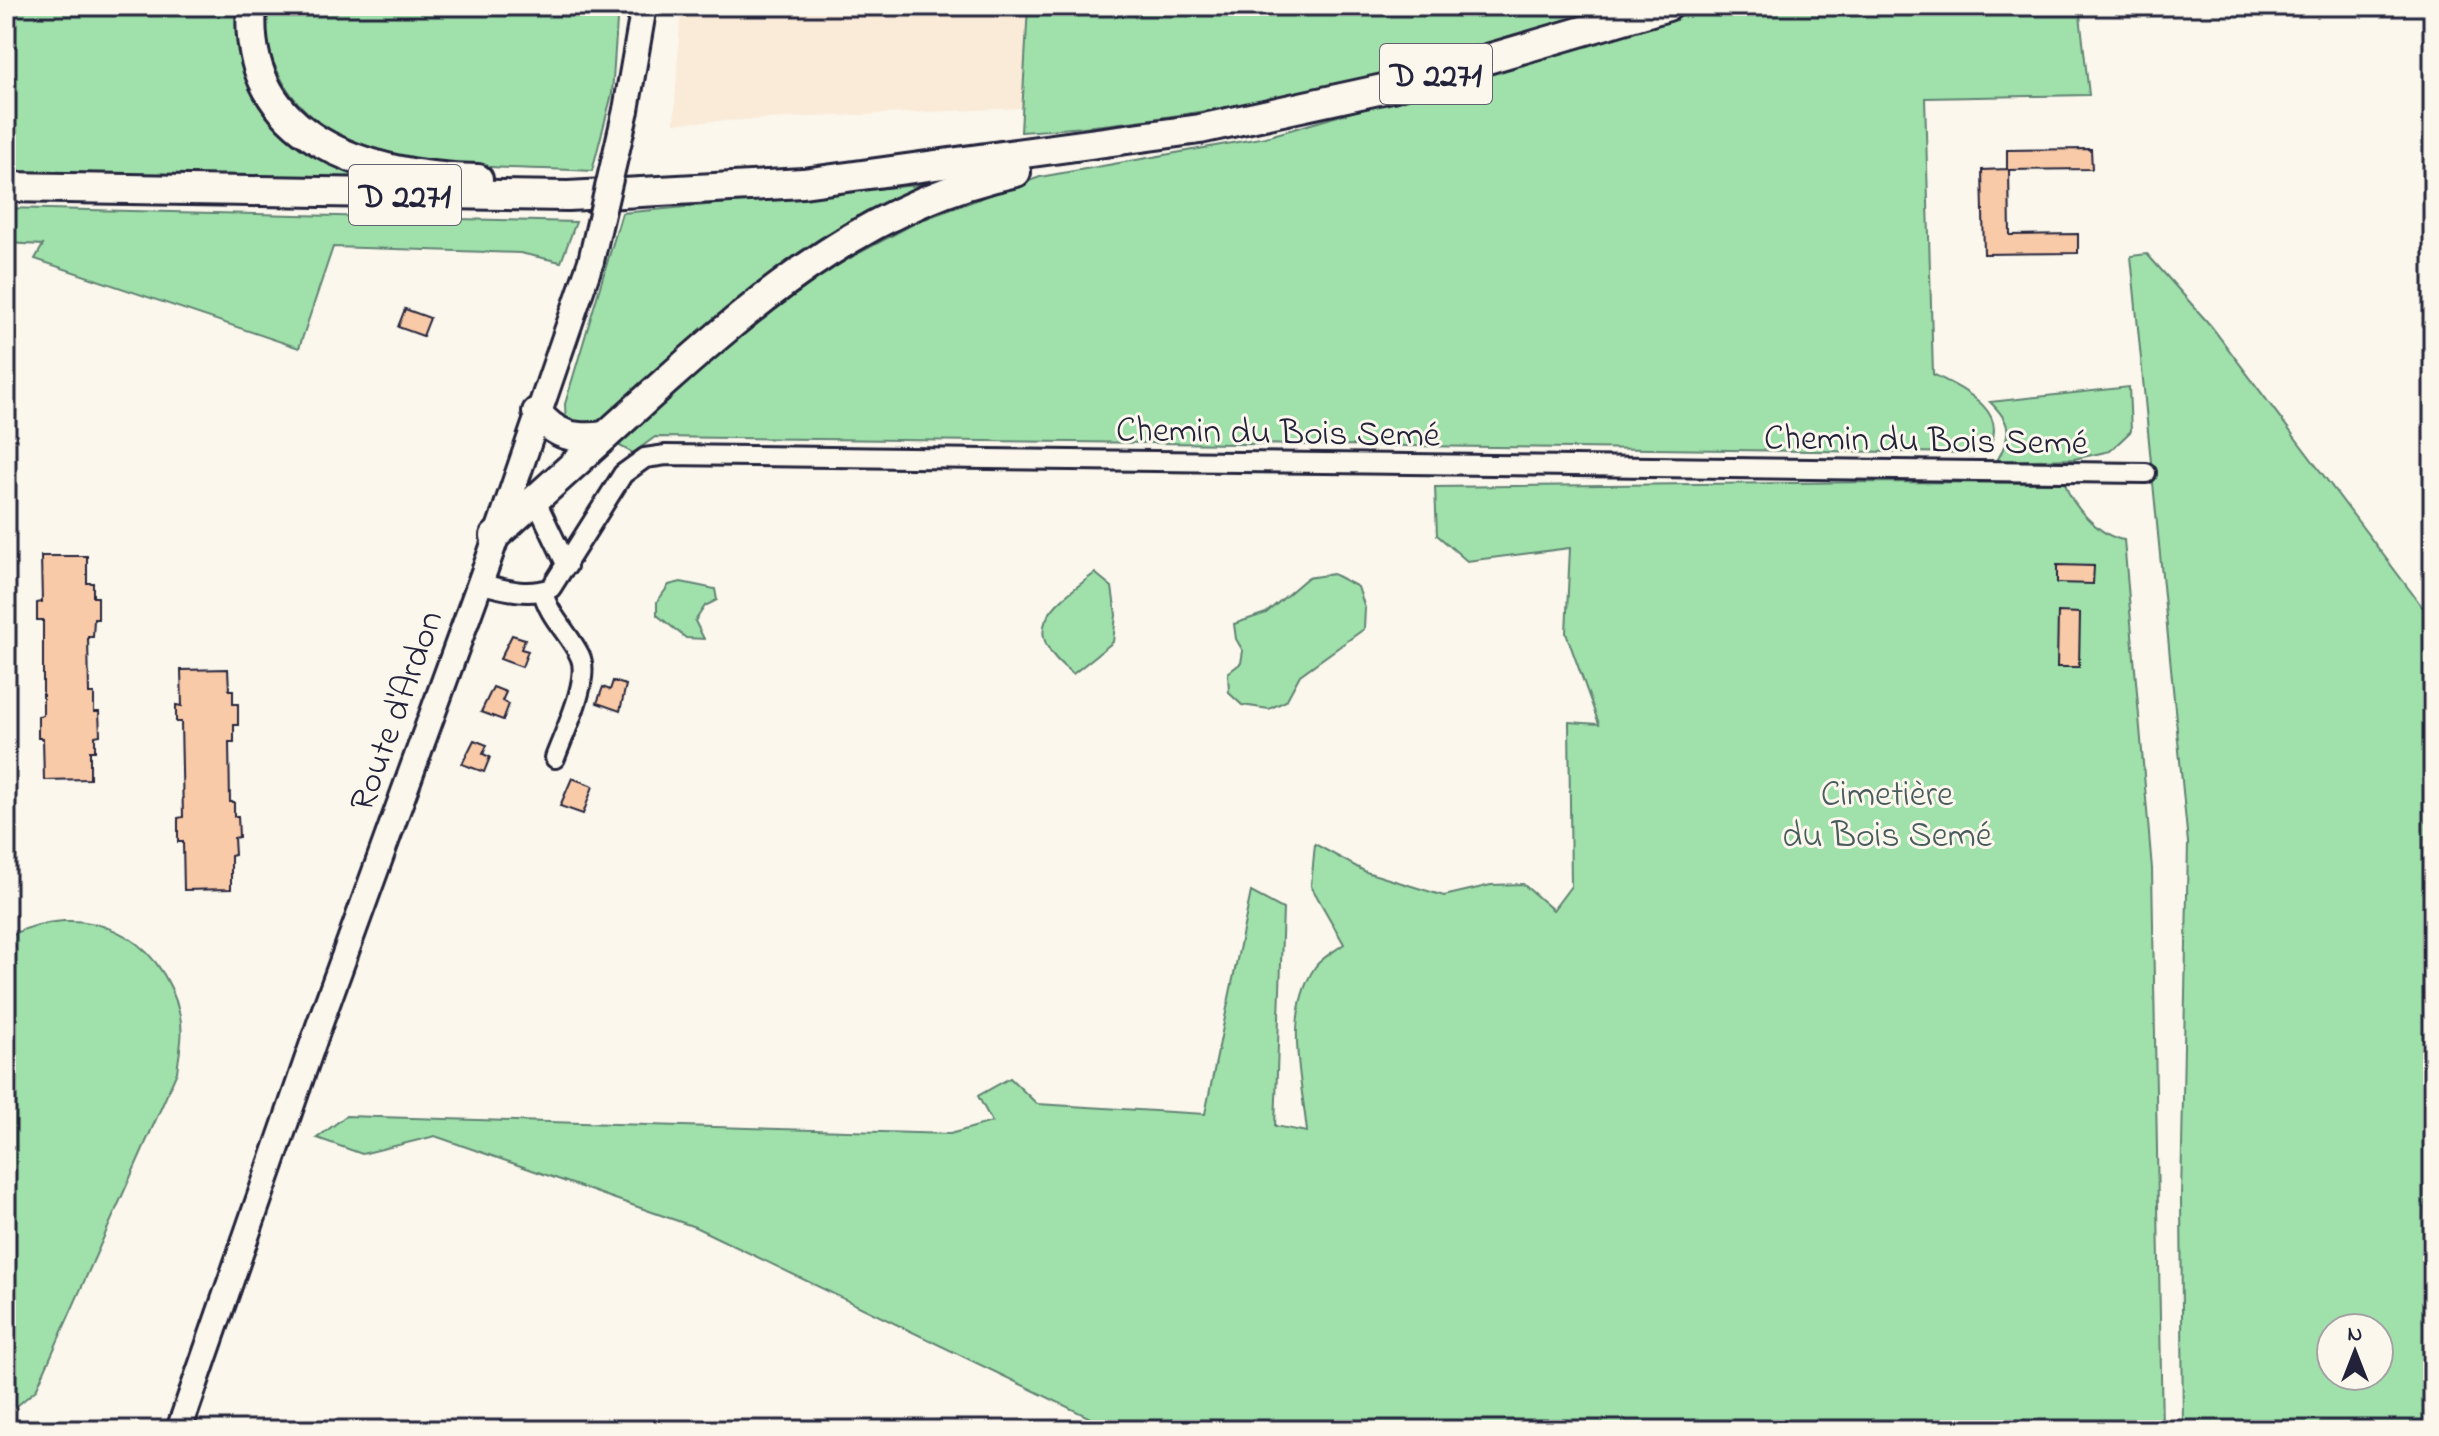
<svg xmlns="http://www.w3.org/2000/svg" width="2439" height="1436" viewBox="0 0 2439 1436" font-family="'Indie Flower',sans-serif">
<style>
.built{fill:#faead8}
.green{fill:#a0e1ab;stroke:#618273;stroke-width:2;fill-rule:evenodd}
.building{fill:#f9caa8;stroke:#22223b;stroke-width:2}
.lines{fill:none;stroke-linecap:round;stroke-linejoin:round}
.minor-casing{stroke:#22223b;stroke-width:24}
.major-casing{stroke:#22223b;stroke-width:30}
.highway-casing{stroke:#22223b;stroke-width:34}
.minor{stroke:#fbf7ec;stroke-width:18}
.major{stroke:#fbf7ec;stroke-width:24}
.highway{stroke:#fbf7ec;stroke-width:28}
.major-bridge-casing{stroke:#22223b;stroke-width:30;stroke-linecap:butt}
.major-bridge{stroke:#fbf7ec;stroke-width:24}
.labels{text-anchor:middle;stroke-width:6;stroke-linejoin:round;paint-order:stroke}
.shield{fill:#fbf7ec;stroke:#636270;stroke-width:2}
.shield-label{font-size:34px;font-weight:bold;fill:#22223b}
.street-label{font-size:36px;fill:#22223b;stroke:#fbf7ec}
.park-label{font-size:36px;fill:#485b5d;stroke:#fbf7ec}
</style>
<rect width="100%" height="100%" fill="#fbf7ec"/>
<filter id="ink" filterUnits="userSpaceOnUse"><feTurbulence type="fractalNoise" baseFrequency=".0125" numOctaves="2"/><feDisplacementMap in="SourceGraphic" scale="16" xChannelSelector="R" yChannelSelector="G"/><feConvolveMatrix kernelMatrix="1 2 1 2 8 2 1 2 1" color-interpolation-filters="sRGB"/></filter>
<g filter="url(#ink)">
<path class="built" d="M681,6H1028L1022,108L674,123Z"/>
<g class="green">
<path d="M6,6H243L260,92L386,178L384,186L6,171Z"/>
<path d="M267,6H618L612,94L592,171C496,165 338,178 283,82C277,70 269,57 267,43C266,31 267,18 267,6Z"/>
<path d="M1028,6H1616C1425,70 1221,120 1021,132Z"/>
<path d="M1717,6H2079L2089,95L1925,98L1933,374C1963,389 2015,413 1985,453L655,437L633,453L616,444L796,287L919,221L1040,177L1266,137Z"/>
<path d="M939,183L596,428L566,424L565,404L622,213Z"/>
<path d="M6,208L576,222L561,262L520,253L333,247L299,348L35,259L43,245L6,243Z"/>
<path d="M2147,254L2211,326L2433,621V1430H2183L2181,1198L2188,843L2131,256ZM2331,1328H2379V1376H2331Z"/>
<path d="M2129,387L2131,431L2110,451L2074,459L1997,461C2012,434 2012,423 1990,402Z"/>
<path d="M1878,482L2065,483C2071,506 2101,537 2124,540L2152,869L2162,1430H1104L1105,1425L695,1227L435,1136L362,1154L317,1138L346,1116L950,1134L992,1122L978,1096L1010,1078L1037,1104L1205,1114L1251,892L1283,909L1275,1126L1307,1132C1302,1079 1283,1016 1315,967C1321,958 1335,951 1344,944L1311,886L1315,844L1366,872L1444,896L1491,885L1523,884L1553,910L1571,886L1569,722L1599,724L1566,633L1570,548L1467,561L1437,535L1435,487Z"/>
<path d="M1095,573L1112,587L1116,615L1113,642L1073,674C1016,630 1051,606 1095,573Z"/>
<path d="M1333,574L1358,587L1365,608L1364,629L1300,675L1286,701L1269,709L1242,705L1229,693L1228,673L1241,663L1243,651L1236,639L1234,624L1266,613L1307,578Z"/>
<path d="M681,582L715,589L717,600L705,606L695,621L704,639L686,638L657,615V602L669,585Z"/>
<path d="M6,912L10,914L9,936C82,899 162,932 180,1016C184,1034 179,1054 177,1072L36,1390L6,1415Z"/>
</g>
<g class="building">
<path d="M2091,149L2092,169L2009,170L2010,235L2078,234V253L1984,254L1982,170L2007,169V150Z"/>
<path d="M405,309L430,318L423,336L398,327Z"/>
<path d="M41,556H87V583H93V597H98V619H94L93,637H88L89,694H94V712H99L100,735L95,736V751H90V779L44,780L43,738H38V716L43,715V620H37V603L42,602Z"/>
<path d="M2057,565L2094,566L2093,584L2057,583Z"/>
<path d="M2058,612L2080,613L2079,667H2057Z"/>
<path d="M512,635L525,639L521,649L528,651L522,667L500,659Z"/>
<path d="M228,669L229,690H233V704H238V725H234V742H229L230,802H234V816H238L239,837L234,838L235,855L231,856V889L184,890L183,842H178V818L183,817L181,722H176V705L182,706L181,670Z"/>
<path d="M613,681L626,685L620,711L597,703L603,687L610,690Z"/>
<path d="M493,687L506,692L502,701L509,704L503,720L481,712Z"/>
<path d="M474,740L487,745L483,754L490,757L484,772L462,764Z"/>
<path d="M572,778L593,786L583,814L560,806Z"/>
</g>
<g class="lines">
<defs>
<g id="minor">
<path d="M535,499L567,566"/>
<path d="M478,583C503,589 527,597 551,588L623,474L645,458L666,455L2146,473"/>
<path d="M543,591C548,616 569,633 580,656C591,679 564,733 555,758"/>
</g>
<g id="major">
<path d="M626,110L644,6"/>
<path d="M179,1430L320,1023L488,561L591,261"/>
</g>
<g id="highway">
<path d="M252,6C241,139 368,177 478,179"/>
<path d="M6,187L568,196L803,183L1200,129L1392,87L1668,6"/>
<path d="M537,412C555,436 575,440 605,436"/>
<path d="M495,536C552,484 609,432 666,381C769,289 877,201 1016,172"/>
</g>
</defs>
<use href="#minor" class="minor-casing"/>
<use href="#major" class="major-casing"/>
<use href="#highway" class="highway-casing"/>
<use href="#minor" class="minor"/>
<use href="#major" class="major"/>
<use href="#highway" class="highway"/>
<defs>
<path id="major-bridge" d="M591,261L626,110"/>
</defs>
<use href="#major-bridge" class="major-bridge-casing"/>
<use href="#major-bridge" class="major-bridge"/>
</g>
</g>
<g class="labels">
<g class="shield">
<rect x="1380" y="44" width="112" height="60" rx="6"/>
<rect x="349" y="165" width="112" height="60" rx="6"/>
</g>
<g class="shield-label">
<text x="1436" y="86">D 2271</text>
<text x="405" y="207">D 2271</text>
</g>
<g class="street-label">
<text transform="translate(1278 430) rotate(1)" y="13">Chemin du Bois Semé</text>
<text transform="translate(1926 438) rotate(1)" y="13">Chemin du Bois Semé</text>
<text transform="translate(394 710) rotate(-70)" y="13">Route d'Ardon</text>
</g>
<g class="park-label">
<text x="1887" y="805">Cimetière<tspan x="1887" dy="41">du Bois Semé</tspan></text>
</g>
</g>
<rect width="2439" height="1436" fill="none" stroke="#fbf7ec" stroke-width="32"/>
<rect x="16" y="16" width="2407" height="1404" fill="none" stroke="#22223b" stroke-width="3" filter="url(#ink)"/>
<g transform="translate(2355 1352)"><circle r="38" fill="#fbf7ec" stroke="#a4a2a5" stroke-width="2"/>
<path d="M0-6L14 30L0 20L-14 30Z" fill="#22223b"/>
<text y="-12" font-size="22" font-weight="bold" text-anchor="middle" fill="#22223b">N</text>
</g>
</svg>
